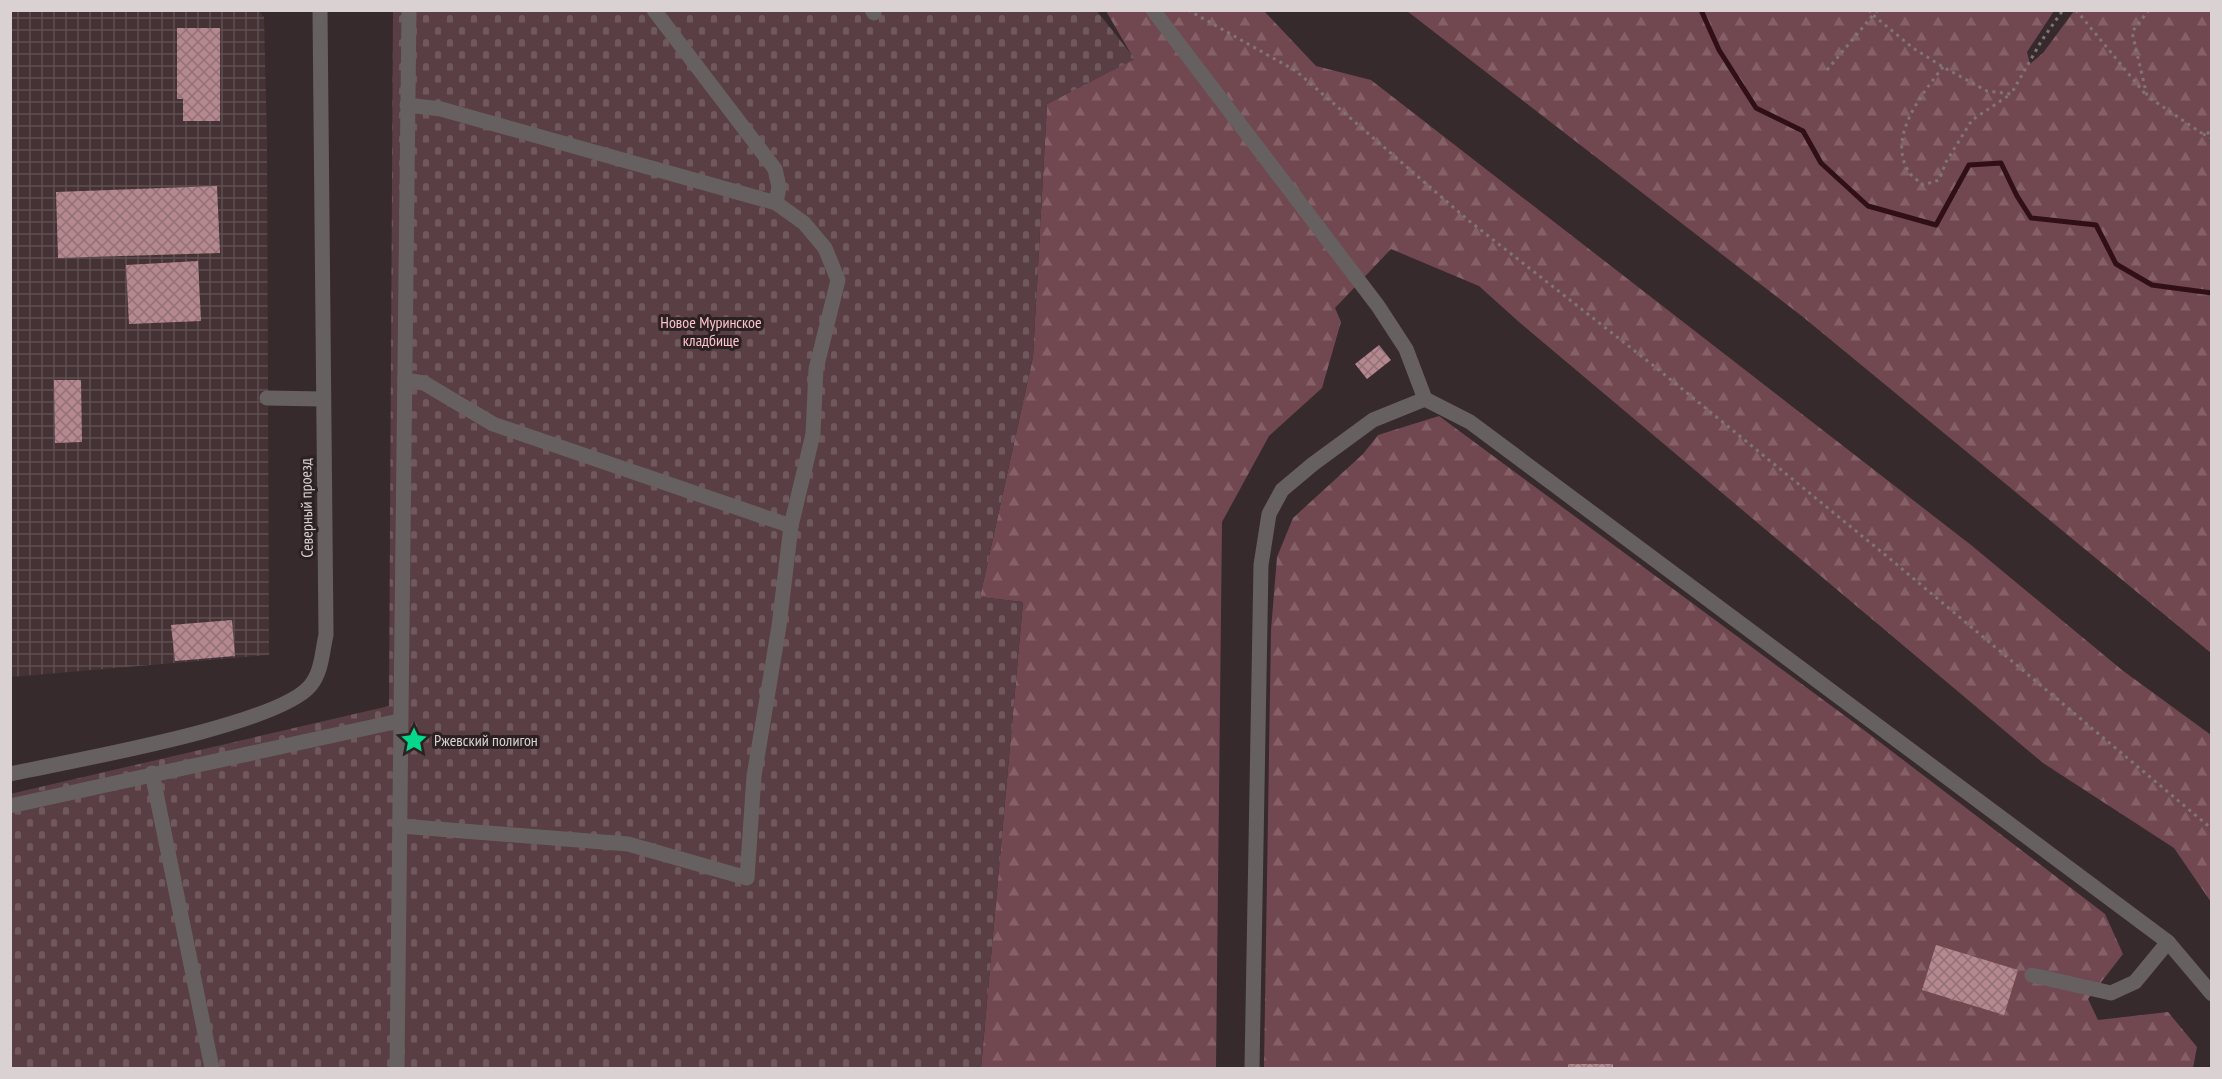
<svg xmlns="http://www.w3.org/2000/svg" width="2222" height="1079" viewBox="0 0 2222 1079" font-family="'PT Sans Narrow',sans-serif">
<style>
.industrial{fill:url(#industrial-grid)}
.forest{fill:url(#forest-firs)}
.cemetery{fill:url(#cemetery-stones)}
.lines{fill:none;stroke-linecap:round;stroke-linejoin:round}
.stream{stroke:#310f17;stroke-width:5}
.building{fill:url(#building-cross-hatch)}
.path{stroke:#7f7576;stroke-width:3;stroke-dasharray:3 4.5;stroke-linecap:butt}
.minor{stroke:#676061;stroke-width:15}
.labels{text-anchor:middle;stroke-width:6;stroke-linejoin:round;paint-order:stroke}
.park-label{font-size:16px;fill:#fdc2ca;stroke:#2c2122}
.street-label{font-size:16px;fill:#d9d1d2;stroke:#2c2122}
.poi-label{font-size:16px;fill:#d9d1d2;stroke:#2c2122;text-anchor:start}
</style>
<defs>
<pattern id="industrial-grid" width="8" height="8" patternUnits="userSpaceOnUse" patternTransform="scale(1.5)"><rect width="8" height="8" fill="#453234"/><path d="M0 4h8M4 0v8" fill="none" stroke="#5f4f50"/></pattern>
<pattern id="forest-firs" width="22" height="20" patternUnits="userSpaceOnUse" patternTransform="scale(1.5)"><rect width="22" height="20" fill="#71484f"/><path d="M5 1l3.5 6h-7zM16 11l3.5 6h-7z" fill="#856167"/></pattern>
<pattern id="cemetery-stones" width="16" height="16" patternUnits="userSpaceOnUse" patternTransform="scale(1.5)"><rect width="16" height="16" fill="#593e43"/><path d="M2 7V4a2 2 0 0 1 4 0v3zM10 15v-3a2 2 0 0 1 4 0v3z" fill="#70595d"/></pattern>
<pattern id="building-cross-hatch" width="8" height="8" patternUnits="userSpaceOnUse" patternTransform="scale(1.5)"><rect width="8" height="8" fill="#b5878e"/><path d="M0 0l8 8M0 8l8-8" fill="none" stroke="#927176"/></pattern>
</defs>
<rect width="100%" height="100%" fill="#372a2c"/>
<path class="industrial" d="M258,10L264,17L267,142L269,655L11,677L10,11Z"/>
<g class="forest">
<path d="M1106,11H1264L1316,66L1371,80L1971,545L2122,670L2211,735V902L2174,848L2043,763L1519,322L1479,286L1391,249L1335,308L1341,322L1322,388L1269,436L1222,522L1216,1068H981L1023,602L980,597L1033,357L1047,104L1134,59Z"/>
<path d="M1407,11H2054L2027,52L2030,64L2043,53L2074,11H2211V653L1803,317Z"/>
<path d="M1439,416L1860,727L2105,914L2123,954L2088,999L2098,1020L2168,1012L2197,1047L2193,1068H1264L1271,630L1277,557L1293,518L1363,454L1378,435Z"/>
</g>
<path class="cemetery" d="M393,11H1097L1135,59L1047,104L1033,357L980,597L1023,602L981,1068H11L10,794L389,706Z"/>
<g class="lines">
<path class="stream" d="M1701,10L1719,50L1756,108L1803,131L1821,163L1868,206L1936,225L1969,165L2001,163L2017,196L2031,218L2096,225L2116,264L2152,285L2212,293"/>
</g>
<g class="building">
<path d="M177,28H220V121H183V99H177Z"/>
<path d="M217,186L220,253L58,258L56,192Z"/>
<path d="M198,261L201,321L129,324L126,265Z"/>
<path d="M1379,345L1391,360L1367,379L1355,364Z"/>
<path d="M54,380H81L82,442L55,443Z"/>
<path d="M232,620L235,656L175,661L171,625Z"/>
<path d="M1936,945L2018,970L2004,1015L1922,990Z"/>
<rect x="1568" y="1064" width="45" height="4"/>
</g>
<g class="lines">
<g class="path">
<path d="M1188,10L1296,71L1468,220L1654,366L1889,558L2212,829"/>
<path d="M1878,10L1873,15L1913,48L1943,67L1987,91L2011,94L2042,40L2063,10"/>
<path d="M2076,10L2146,95"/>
<path d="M2149,10L2132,32L2147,96L2203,134L2212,132"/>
<path d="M1943,67C1923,93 1886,137 1909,172C1912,177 1919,181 1923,185L1939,180L1946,162L1972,120L2011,94"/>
<path d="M1827,70L1873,15L1869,10"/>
<path d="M2203,134L2212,138"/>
</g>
<g class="minor">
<path d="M654,10L775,169L779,187L776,203"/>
<path d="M872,10L874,13"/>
<path d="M1153,10L1378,306L1406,349L1425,399"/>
<path d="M405,380L424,383L493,424L791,526"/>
<path d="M267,398L322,399"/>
<path d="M152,773L212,1068"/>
<path d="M10,774C69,761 276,726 310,686C322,672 322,652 326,635L320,10"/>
<path d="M10,806L399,721"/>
<path d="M400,826L628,844L747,878L754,776L779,626L791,526L813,434L816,369L838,280L825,248L804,223L776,203L441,109L407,105"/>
<path d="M2032,975L2111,993L2135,982L2168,942"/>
<path d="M397,1068L409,10"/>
<path d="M1252,1068L1261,565L1269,514L1282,490L1313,464L1373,420L1425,399L1470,422L2168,942L2212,994"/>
</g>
</g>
<defs>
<symbol id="sight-bare" viewBox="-9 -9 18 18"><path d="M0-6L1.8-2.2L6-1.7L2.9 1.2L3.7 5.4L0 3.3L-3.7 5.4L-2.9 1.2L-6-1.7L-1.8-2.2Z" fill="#03d98b" stroke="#2c2122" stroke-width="2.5" paint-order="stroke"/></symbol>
</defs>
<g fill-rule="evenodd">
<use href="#sight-bare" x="395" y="721" width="38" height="38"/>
</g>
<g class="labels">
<g class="park-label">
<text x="711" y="328">Новое Муринское<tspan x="711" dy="18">кладбище</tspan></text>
</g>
<g class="street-label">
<text transform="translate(306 508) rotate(-91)" y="6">Северный проезд</text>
</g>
<g class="poi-label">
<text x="434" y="746">Ржевский полигон</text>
</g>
</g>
<rect width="2222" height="1079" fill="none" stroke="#d9d1d2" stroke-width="24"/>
</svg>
